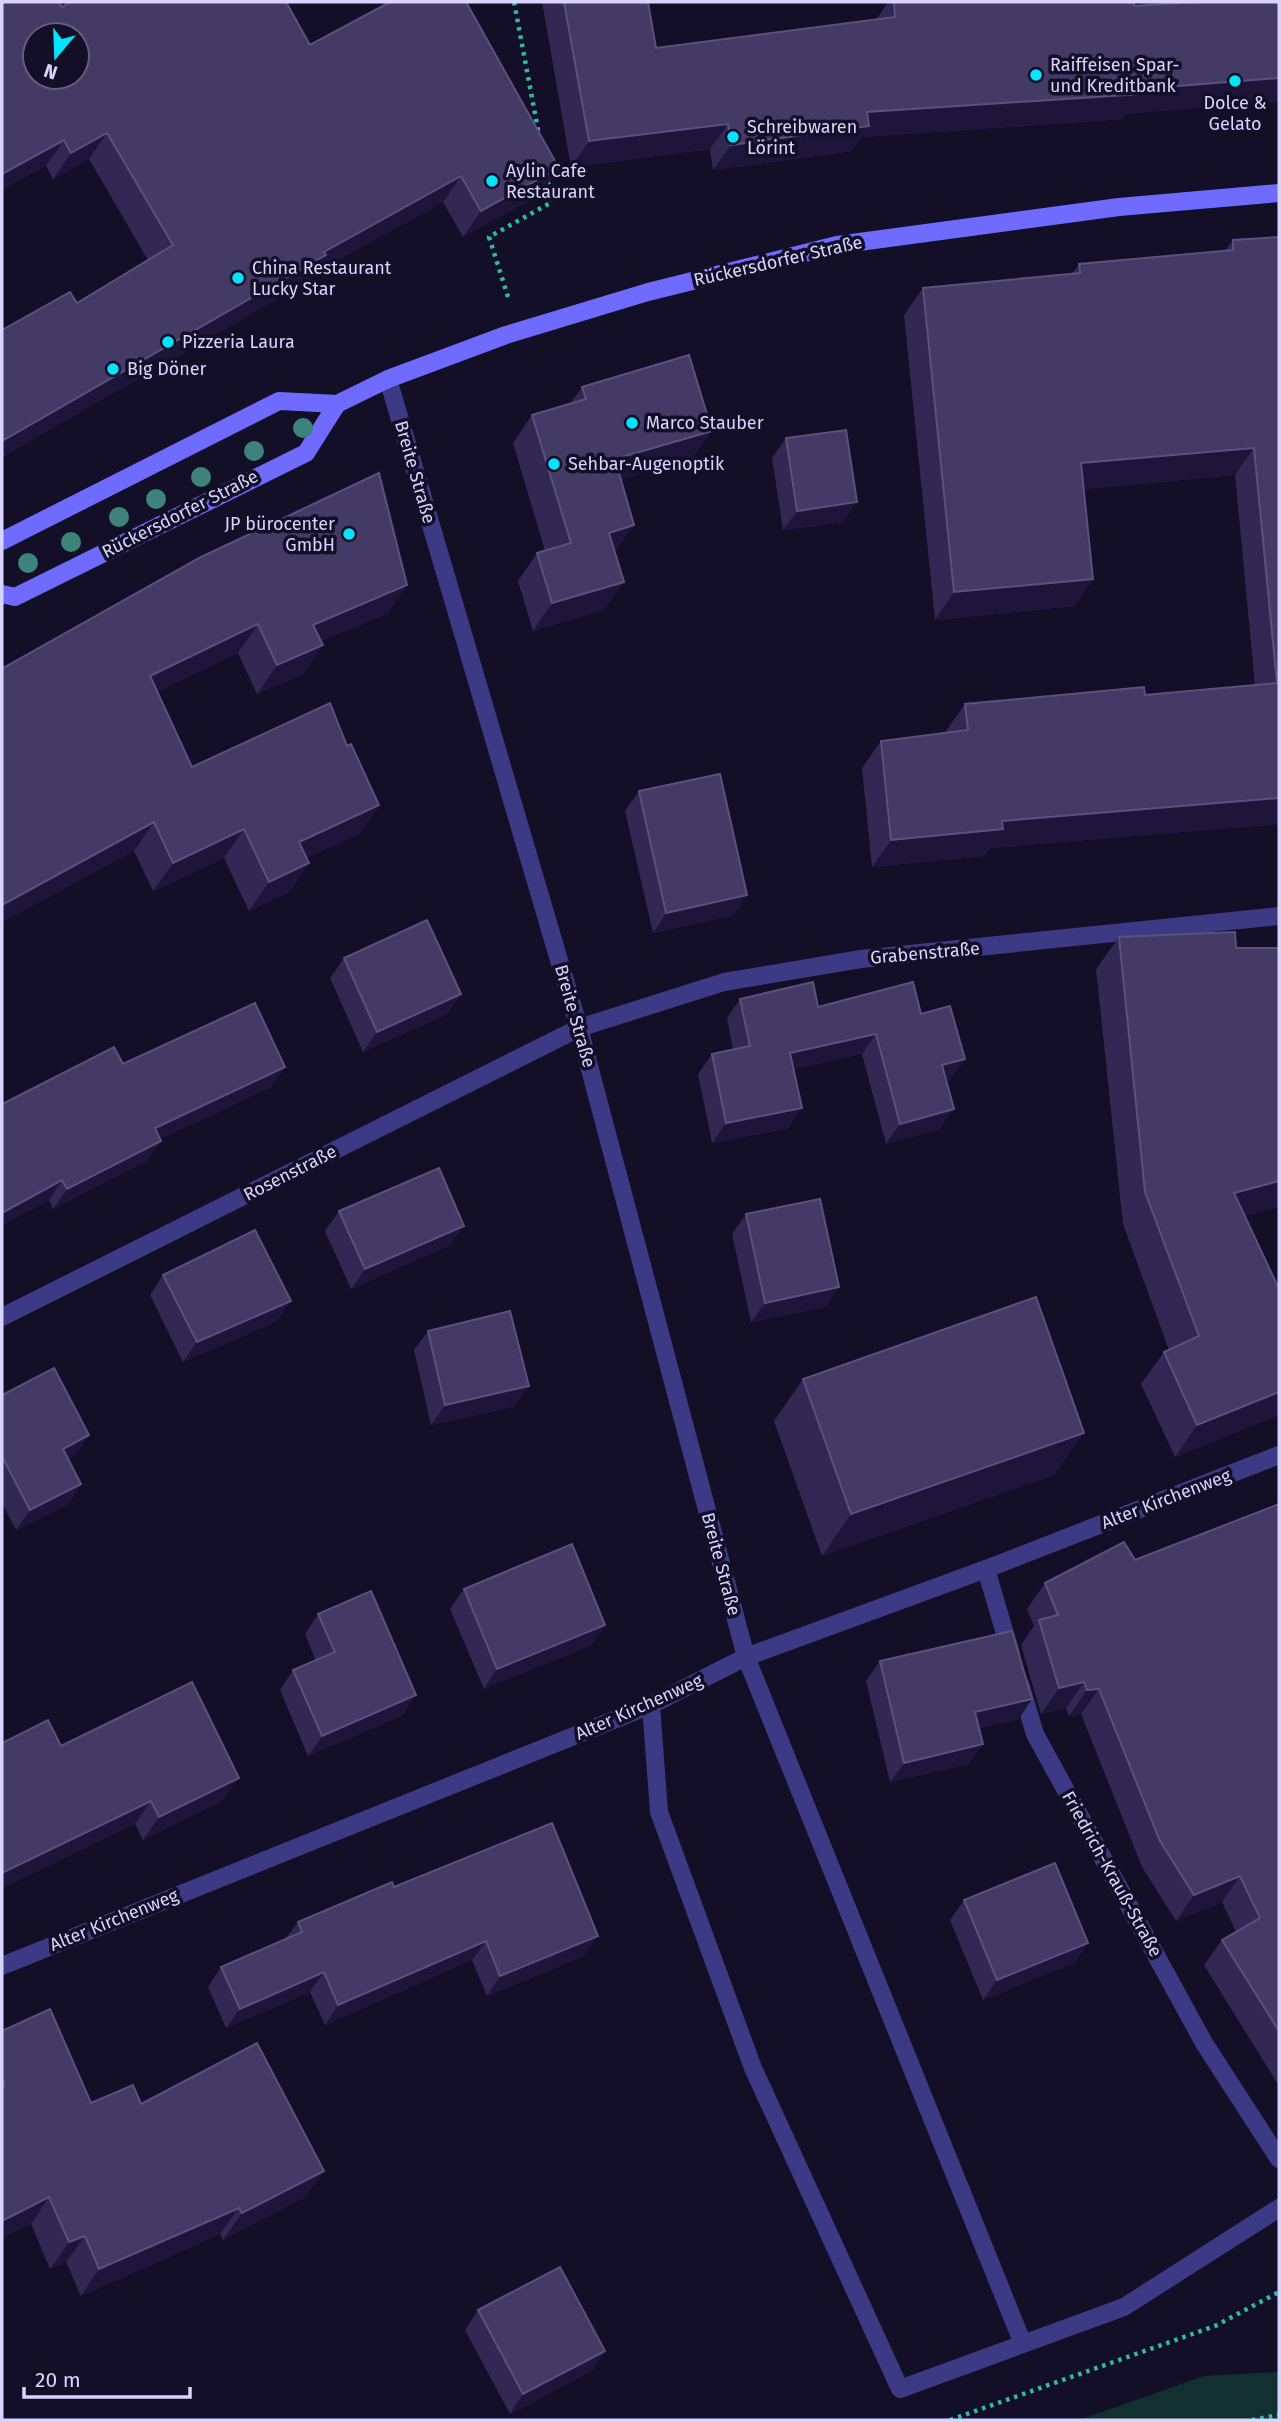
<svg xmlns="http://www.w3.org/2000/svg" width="1281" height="2422" viewBox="0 0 1281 2422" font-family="'Fira Sans',sans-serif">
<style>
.green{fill:#12302f}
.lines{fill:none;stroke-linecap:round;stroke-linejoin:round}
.path{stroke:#2fb8b0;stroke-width:4.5;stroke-dasharray:3.5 5;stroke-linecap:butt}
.lane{stroke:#3d3a85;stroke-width:18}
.street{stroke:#3d3a85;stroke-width:18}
.secondary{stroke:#6f6bff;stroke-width:18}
.tree{fill:#3d827b}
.wall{fill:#312854}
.shaded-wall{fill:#1d163a}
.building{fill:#433a66;stroke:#5a527e;stroke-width:2;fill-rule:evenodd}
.poi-dot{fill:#00e5ff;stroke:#130f26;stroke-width:2.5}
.labels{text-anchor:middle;stroke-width:7;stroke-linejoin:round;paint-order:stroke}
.poi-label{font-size:18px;fill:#d9d4ff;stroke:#130f26;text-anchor:start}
.street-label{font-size:18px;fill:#d9d4ff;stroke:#130f26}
</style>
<rect width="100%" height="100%" fill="#130f26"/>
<path class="green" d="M1279,2372V2420H1079L1204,2376Z"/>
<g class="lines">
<g class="path">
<path d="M514,2L539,135"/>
<path d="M508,297L489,237L552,202L547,178"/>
<path d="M950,2420L1215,2326L1279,2292"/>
<path d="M1252,2420L1279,2415"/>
</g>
<g class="lane">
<path d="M746,1657L1023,2344"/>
<path d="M651,1705L659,1812L753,2068L900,2389L1124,2307L1279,2208"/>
</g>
<g class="street">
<path d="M388,379L579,1028L746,1657"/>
<path d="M2,1317L579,1028L724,982L861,959L1279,916"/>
<path d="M986,1569L1011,1654"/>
<path d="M1020,1684L1035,1734L1204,2043L1279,2159"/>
<path d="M2,1966L651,1705L746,1657L986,1569L1279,1455"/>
</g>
<g class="secondary">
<path d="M2,541L279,401L337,404L388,379L506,335L648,292L837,245L1119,207L1279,193"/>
<path d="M2,594L15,597L306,453L337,404"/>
</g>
</g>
<g class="tree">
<circle cx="303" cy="428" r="10"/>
<circle cx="254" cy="451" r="10"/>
<circle cx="201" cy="477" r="10"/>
<circle cx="156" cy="499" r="10"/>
<circle cx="119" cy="517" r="10"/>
<circle cx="71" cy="542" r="10"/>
<circle cx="28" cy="563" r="10"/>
</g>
<g class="wall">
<path d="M542,2H648L656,48L876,20L888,2H1134L1127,114L1123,119L862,137L852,151L713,170L710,149L571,167Z"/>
<path d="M62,7L310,45L541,194L463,237L443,202L313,274L308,281L2,457V330L77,303L148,260L89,159L53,179L46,166Z"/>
<path d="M1279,237V824L990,848L984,856L872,867L862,768L881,741L946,733V731L965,704L1145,695L1255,685L1235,475L1084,489L1093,579L1074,606L935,620L904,315L923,288L1072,274L1079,264L1225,251L1233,240Z"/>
<path d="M582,387L692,459L621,479L615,553L604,610L533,631L518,581L537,553L545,551L513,443L532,415L570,404Z"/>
<path d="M786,438L843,522L783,530L772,458Z"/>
<path d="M407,585L387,614L321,641L303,674L257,694L238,653L157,692L192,767L347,746L379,805L359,834L306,858L309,863L289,892L249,911L224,858L153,891L134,851L2,922V665L3,668Z"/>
<path d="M639,791L747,895L733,915L653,933L625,811Z"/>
<path d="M1119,937L1236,948H1279V1207L1245,1216L1279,1289V1415L1175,1457L1141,1384L1164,1352L1169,1350L1123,1224L1096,969Z"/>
<path d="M344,958L461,994L447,1014L363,1052L330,978Z"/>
<path d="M740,999L818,1007L921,1014L951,1079L946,1080L940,1129L886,1144L862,1054L793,1069L788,1128L712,1143L698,1074L712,1054L733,1050L727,1018Z"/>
<path d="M123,1064L285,1067L271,1087L160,1139L147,1161L53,1209L49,1200L2,1225V1104Z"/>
<path d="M339,1211L450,1245L351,1289L325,1231Z"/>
<path d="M746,1214L826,1307L751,1322L732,1234Z"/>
<path d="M163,1275L277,1321L183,1362L150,1295Z"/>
<path d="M428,1331L515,1406L431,1425L414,1350Z"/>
<path d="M803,1379L1054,1475L822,1556L774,1421Z"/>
<path d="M2,1395L89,1435L75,1455L68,1459L81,1484L68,1504L16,1530L2,1503Z"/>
<path d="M1279,1504V2086L1204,1965L1222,1940L1236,1932L1222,1902L1176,1921L1142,1867L1081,1714L1069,1716L1066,1708L1041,1714L1021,1645L1034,1626L1027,1609L1045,1583L1135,1560Z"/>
<path d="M464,1589L605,1625L591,1645L484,1689L450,1609Z"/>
<path d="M318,1614L403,1715L308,1756L280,1690L293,1670L316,1661L305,1634Z"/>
<path d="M880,1661L1019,1719L979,1728L969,1764L890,1782L866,1681Z"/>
<path d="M2,1743L61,1746L222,1801L143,1840L135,1824L2,1888Z"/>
<path d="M394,1887L584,1956L487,1996L472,1960L325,2025L310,1992L226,2028L208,1987L221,1967L285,1939L298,1922Z"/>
<path d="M964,1900L1088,1943L1074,1963L983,2000L950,1920Z"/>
<path d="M2,2031L91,2103L141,2104L324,2171L305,2197L223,2240L220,2234L81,2296L66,2262L50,2269L31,2224L2,2238Z"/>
<path d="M478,2310L605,2351L592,2371L510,2414L465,2330Z"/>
</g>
<g class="shaded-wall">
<path d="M1279,78V102L1127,114L1123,119L862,137L852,151L713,170L731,145L867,112Z"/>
<path d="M728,124L710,149L571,167L589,141Z"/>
<path d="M107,133L89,159L53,179L71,153Z"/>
<path d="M64,140L46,166L2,190V174Z"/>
<path d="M559,168L541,194L463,237L481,211Z"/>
<path d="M461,176L443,202L313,274L308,281L2,457V441L324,252Z"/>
<path d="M712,431L692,459L596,486L615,459Z"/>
<path d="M1254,448L1235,475L1062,491L1081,463Z"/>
<path d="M857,502L843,522L783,530L797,511Z"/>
<path d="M634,525L615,553L609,533Z"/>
<path d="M1093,579L1074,606L935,620L954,592Z"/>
<path d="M624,582L604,610L533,631L552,603Z"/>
<path d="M407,585L387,614L293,653L313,625Z"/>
<path d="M258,624L238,653L130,705L150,676Z"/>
<path d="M323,645L303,674L257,694L277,665Z"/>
<path d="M1279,798V824L990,848L984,856L872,867L891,840L1002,821Z"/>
<path d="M379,805L359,834L279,870L299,842Z"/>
<path d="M154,822L134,851L2,922V905Z"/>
<path d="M244,829L224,858L153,891L173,863Z"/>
<path d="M309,863L289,892L249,911L269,882Z"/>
<path d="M747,895L733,915L653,933L666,913Z"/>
<path d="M461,994L447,1014L363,1052L377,1032Z"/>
<path d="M876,1034L862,1054L776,1073L790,1053Z"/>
<path d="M965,1059L951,1079L928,1085L942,1065Z"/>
<path d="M285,1067L271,1087L141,1148L155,1128Z"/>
<path d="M802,1108L788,1128L712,1143L726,1123Z"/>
<path d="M954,1109L940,1129L886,1144L900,1124Z"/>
<path d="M161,1141L147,1161L53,1209L67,1189Z"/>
<path d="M62,1180L49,1200L2,1225V1213Z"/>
<path d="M1279,1181V1207L1211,1225L1234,1193Z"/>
<path d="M464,1226L450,1245L351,1289L365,1269Z"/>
<path d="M839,1287L826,1307L751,1322L765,1303Z"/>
<path d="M291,1301L277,1321L183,1362L197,1342Z"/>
<path d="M529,1386L515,1406L431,1425L445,1405Z"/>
<path d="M1279,1392V1415L1175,1457L1197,1425Z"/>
<path d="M1084,1433L1054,1475L822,1556L851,1514Z"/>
<path d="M89,1435L75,1455L49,1469L63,1449Z"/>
<path d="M81,1484L68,1504L16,1530L30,1510Z"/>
<path d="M605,1625L591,1645L484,1689L497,1669Z"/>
<path d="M1084,1682L1066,1708L1041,1714L1059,1688Z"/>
<path d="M1099,1689L1081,1714L1069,1716L1087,1690Z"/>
<path d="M416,1695L403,1715L308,1756L322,1736Z"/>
<path d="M1032,1699L1019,1719L961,1732L975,1712Z"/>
<path d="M983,1744L969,1764L890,1782L904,1763Z"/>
<path d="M239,1778L222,1801L143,1840L159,1817Z"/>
<path d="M151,1801L135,1824L2,1888V1873Z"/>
<path d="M1240,1876L1222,1902L1176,1921L1194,1895Z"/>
<path d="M598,1936L584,1956L487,1996L500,1976Z"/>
<path d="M486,1941L472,1960L325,2025L338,2005Z"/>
<path d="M1088,1943L1074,1963L983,2000L997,1980Z"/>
<path d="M324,1972L310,1992L226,2028L240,2009Z"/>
<path d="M324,2171L305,2197L223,2240L242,2213Z"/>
<path d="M49,2197L31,2224L2,2238V2221Z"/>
<path d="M239,2208L220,2234L81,2296L99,2269Z"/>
<path d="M85,2236L66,2262L50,2269L69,2242Z"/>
<path d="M605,2351L592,2371L510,2414L523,2394Z"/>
</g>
<g class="building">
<path d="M2,2H59L62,7L70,2H286L310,45L390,2H466L559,168L481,211L461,176L324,252L326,255L2,441V330L70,292L77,303L173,245L107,133L71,153L64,140L2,174ZM35,35H77V77H35Z"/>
<path d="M564,2H648L656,48L895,17L894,2H1134V6L1195,2H1279V78L1140,89L1141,94L867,112L869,126L731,145L728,124L589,141Z"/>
<path d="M1279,237V798L1002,821L1003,829L891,840L881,741L968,730L965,704L1144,687L1145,695L1277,683L1254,448L1081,463L1093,579L954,592L923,288L1080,273L1079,264L1233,250V240Z"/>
<path d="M689,355L712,431L615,459L634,525L609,533L624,582L552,603L537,553L571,543L532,415L586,399L582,387Z"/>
<path d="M846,430L857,502L797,511L786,438Z"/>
<path d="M379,473L407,585L313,625L323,645L277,665L258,624L150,676L192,767L330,703L347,746L351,744L379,805L299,842L309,863L269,882L244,829L173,863L154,822L2,905V665L3,668L201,557Z"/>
<path d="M720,774L747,895L666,913L639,791Z"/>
<path d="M427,920L461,994L377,1032L344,958Z"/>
<path d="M1235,932L1236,948H1279V1181L1234,1193L1279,1289V1392L1197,1425L1164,1352L1199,1336L1145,1192L1119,937Z"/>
<path d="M813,982L818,1007L913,982L921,1014L950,1006L965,1059L942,1065L954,1109L900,1124L876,1034L790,1053L802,1108L726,1123L712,1054L750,1046L740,999Z"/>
<path d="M255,1003L285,1067L155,1128L161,1141L67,1189L62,1180L2,1213V1104L114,1047L123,1064Z"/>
<path d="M439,1168L464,1226L365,1269L339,1211Z"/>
<path d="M820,1199L839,1287L765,1303L746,1214Z"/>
<path d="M255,1230L291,1301L197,1342L163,1275Z"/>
<path d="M1036,1297L1084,1433L851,1514L803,1379Z"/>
<path d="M510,1311L529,1386L445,1405L428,1331Z"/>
<path d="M54,1368L89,1435L63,1449L81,1484L30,1510L4,1460L2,1461V1395Z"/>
<path d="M1279,1504V2031L1222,1940L1260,1918L1240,1876L1194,1895L1160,1841L1099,1689L1087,1690L1084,1682L1059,1688L1039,1620L1058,1615L1045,1583L1124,1542L1135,1560Z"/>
<path d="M572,1544L605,1625L497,1669L464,1589Z"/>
<path d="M371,1591L416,1695L322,1736L293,1670L335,1652L318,1614Z"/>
<path d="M1012,1631L1032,1699L975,1712L983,1744L904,1763L880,1661Z"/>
<path d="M192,1682L239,1778L159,1817L151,1801L2,1873V1743L48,1720L61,1746Z"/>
<path d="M552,1823L598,1936L500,1976L486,1941L338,2005L324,1972L240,2009L221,1967L302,1932L298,1922L392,1882L394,1887Z"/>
<path d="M1055,1863L1088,1943L997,1980L964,1900Z"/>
<path d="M50,2009L91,2103L133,2085L141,2104L257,2043L324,2171L242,2213L239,2208L99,2269L85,2236L69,2242L49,2197L2,2221V2087L5,2086L2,2078V2031Z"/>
<path d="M560,2267L605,2351L523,2394L478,2310Z"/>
</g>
<g class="poi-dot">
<circle cx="1036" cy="75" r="7"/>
<circle cx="1235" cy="81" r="7"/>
<circle cx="733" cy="137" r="7"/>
<circle cx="492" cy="181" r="7"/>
<circle cx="238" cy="278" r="7"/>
<circle cx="168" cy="342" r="7"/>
<circle cx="113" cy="369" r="7"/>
<circle cx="632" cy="423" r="7"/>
<circle cx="554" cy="464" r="7"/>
<circle cx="349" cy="534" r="7"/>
</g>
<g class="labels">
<g class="poi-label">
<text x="1050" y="71">Raiffeisen Spar-<tspan x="1050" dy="21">und Kreditbank</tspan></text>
<text x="1235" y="109" text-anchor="middle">Dolce &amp;<tspan x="1235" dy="21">Gelato</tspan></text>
<text x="747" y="133">Schreibwaren<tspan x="747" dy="21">Lörint</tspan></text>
<text x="506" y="177">Aylin Cafe<tspan x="506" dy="21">Restaurant</tspan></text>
<text x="252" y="274">China Restaurant<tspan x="252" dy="21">Lucky Star</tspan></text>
<text x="182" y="348">Pizzeria Laura</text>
<text x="127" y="375">Big Döner</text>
<text x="646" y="429">Marco Stauber</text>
<text x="568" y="470">Sehbar-Augenoptik</text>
<text x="335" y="530" text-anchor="end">JP bürocenter<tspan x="335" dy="21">GmbH</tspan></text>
</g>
<g class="street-label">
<text transform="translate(778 261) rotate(-13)" y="6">Rückersdorfer Straße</text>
<text transform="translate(415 472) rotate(74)" y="6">Breite Straße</text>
<text transform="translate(180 514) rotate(-27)" y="6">Rückersdorfer Straße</text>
<text transform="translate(925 953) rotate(-5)" y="6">Grabenstraße</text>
<text transform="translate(575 1016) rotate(74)" y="6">Breite Straße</text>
<text transform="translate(290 1173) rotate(-27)" y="6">Rosenstraße</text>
<text transform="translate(1166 1499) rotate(-21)" y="6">Alter Kirchenweg</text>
<text transform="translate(721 1564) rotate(75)" y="6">Breite Straße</text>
<text transform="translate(639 1707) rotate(-24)" y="6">Alter Kirchenweg</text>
<text transform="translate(1112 1874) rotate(61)" y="6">Friedrich-Krauß-Straße</text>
<text transform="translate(114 1920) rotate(-22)" y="6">Alter Kirchenweg</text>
</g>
</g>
<rect width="1281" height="2422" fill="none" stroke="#d9d4ff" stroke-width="7"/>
<g transform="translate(56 56) rotate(199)"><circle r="33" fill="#130f26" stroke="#625e7d" stroke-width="2"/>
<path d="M0-5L12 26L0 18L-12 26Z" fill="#00e5ff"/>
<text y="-10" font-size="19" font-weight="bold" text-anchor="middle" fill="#d9d4ff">N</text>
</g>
<path d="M24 2387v10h166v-10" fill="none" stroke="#d9d4ff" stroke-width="3.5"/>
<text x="35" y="2387" font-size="21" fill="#d9d4ff" stroke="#130f26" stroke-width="5" paint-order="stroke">20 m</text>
</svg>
